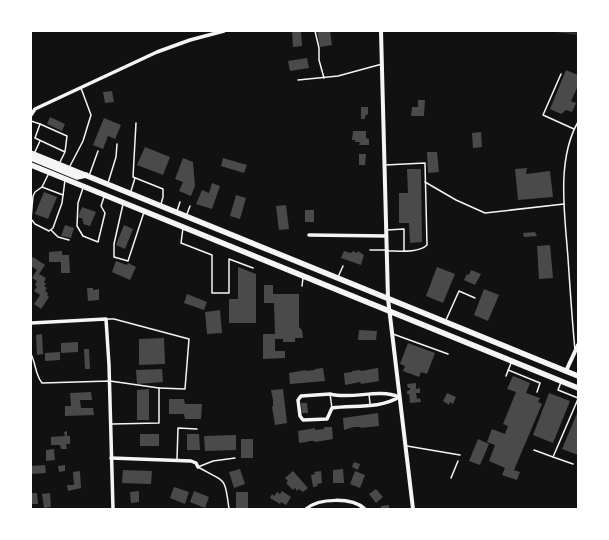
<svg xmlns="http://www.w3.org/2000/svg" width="609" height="540" viewBox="0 0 609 540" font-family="Roboto,sans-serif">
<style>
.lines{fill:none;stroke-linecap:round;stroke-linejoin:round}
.stream{stroke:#333;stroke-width:2}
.building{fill:#4a4a4a}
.service{stroke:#f5f5f5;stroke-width:1.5}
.minor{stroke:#f5f5f5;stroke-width:3.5}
.tertiary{stroke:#f5f5f5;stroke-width:4}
.primary{stroke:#f5f5f5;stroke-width:5.5}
</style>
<rect width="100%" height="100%" fill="#111"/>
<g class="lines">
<path class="stream" d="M556,31L578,34"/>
</g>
<g class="building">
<path d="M292,31H301L302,46L293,47Z"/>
<path d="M317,31H330L332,45L320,47Z"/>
<path d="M307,58L309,68L290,71L288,61Z"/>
<path d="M566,70L578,75V86L571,101L576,103L572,112L566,110L561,114L550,109Z"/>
<path d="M112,91L114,102L105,103L103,92Z"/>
<path d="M418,100H425L424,116H411L412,107H418Z"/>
<path d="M361,107H368V114L365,116V119H361Z"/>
<path d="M50,117L65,124L62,131L47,124Z"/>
<path d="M104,118L121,125L115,139L108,136L103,149L93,145Z"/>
<path d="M353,131H366V138L369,139V145H359L360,142H355V140H352Z"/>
<path d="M481,132L482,147L473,148L472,133Z"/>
<path d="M145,147L170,157L163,175L137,165Z"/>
<path d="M427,152H437L439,172L428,173Z"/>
<path d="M359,154H366L365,165H359Z"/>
<path d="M183,158L193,162L195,186L191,196L179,191L183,182L175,179Z"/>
<path d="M223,158L247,165L244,173L221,166Z"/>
<path d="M527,168L526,174L550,171L553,197L518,200L515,169Z"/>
<path d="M407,169H421L422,242L410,243L409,223H399V193H408Z"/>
<path d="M212,183L220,186L212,209L196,204L202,190L209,193Z"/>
<path d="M44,192L57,197L48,219L35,214Z"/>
<path d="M236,195L246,198L240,219L230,216Z"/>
<path d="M286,205L289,229L279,230L276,206Z"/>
<path d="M82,207L96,212L90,226L83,224L84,222L82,221L83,219L78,217Z"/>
<rect x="305" y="210" width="9" height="12"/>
<path d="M65,225L74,228L71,238L61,236Z"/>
<path d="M124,225L133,229L125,249L116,245Z"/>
<path d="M535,232L537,236L524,237L523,233Z"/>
<path d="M550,245L553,278L539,279L537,246Z"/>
<path d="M62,251V255H69L70,273H61V262H49V252Z"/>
<path d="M344,251L351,253L353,251L357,253L358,251L364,255L361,265L341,258Z"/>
<path d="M33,257L45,265L39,274L46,278L44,282L46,284L44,286L47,288L45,291L48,293L47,295L49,297L41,309L34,304L40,295L34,291L37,287L35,285L37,281L32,278L37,270L31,266V260Z"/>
<path d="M116,261L127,265L128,263L136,267L130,280L112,272Z"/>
<path d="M238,267L256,274V323H229V299H238Z"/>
<path d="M437,267L455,274L443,303L426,296Z"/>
<path d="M471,270L481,274L475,285L464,280L467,274L469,275Z"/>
<path d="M264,285H273V294H299V327L302,330L303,338H295V342H283V339H275V351H285V358L263,359V334H275L274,303H264Z"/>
<path d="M87,288H93V290L99,289V300L88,301Z"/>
<path d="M484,289L499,295L488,321L474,315Z"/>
<path d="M187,294L207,302L204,310L184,303Z"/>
<path d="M220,310L222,333L207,334L205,312Z"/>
<path d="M359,330L377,331L376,340H358Z"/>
<path d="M42,334L43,354L37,355L36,335Z"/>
<path d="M164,338L165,364L139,365V339Z"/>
<path d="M78,342V352L61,353V343Z"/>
<path d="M408,343L435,353L427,374L421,372L419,377L403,371L405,366L400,364Z"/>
<path d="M84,349H89L90,369H85Z"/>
<path d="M60,352V360L45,361V353Z"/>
<path d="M323,368L325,381L290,384L289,373L306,370V371L315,370V369Z"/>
<path d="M378,368L379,381L361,384L360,382L345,385L344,373L352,372V371L360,370L361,371Z"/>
<path d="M162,369L163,382L137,384L136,370Z"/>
<path d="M513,376L530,383L526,393L540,398L538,402L542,404L514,470L520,472L517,480L502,475L505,468L489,461L495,445L487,442L492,429L505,434L508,426L503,424L516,392L507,389Z"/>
<path d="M416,383V389L420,388V393H416L417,399L420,398L421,402L410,403L409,394H407V391L410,390V388H408L407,384Z"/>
<path d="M149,389V420H137V390Z"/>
<path d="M283,389L287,423L275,425L272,407L273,406V400L271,390Z"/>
<path d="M91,392L92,400H80L81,408H93L94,415L65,416V406H71L70,393Z"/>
<path d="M447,393L456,397L453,404L450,402L449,405L443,401Z"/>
<path d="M549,393L570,401L553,443L533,435Z"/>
<path d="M169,399H184L185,404H202L201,419H185L184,414H169Z"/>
<path d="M301,403H307L308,413H302Z"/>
<path d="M578,411V455L562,449Z"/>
<path d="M378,413L379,426L361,428L360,427H354L344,430L343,418Z"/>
<path d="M324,427H332L333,439L315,442L314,441H309L307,442L299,443L298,431L315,428V430L324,429Z"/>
<path d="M67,431V436H70V444H66L67,449H61L60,445H51V437L65,436L64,432Z"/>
<rect x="140" y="434" width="19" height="12"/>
<path d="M187,434H199L200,450H187Z"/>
<path d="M236,435V450L205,451L204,436Z"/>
<rect x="241" y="439" width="12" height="19"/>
<path d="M478,439L489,444L480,465L469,461Z"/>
<path d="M54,449L55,460L46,461V450Z"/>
<path d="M354,462L360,464L358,470L352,467Z"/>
<path d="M45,465L46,473L31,474V466Z"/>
<path d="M65,465V471L59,472L58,466Z"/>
<path d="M240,469L245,484L234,488L229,472Z"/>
<path d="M343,469L344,483H333V470Z"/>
<path d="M123,470L152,471L151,484L122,483Z"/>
<path d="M80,471L81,488L68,491L67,485H74L73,472Z"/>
<path d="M293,471L308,488L303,492L299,489L297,491L295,488L293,490L286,483L288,481L285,478Z"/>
<path d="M321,471L322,483L317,484L318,486L313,487L311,475L315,474L314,472Z"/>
<path d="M355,471L365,475L360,488L350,484Z"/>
<path d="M174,487L189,492L185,504L170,498Z"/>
<path d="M376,489L383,497L376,503L369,494Z"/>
<path d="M139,491V502L131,503L130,492Z"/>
<path d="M194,491L209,497L205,508L190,502Z"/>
<path d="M282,491L291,497L286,505L281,502L280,504L270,498L272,494L274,496L277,492L280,494Z"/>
<rect x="236" y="492" width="12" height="16"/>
<path d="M31,493H37L38,504H31Z"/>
<path d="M50,493L51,507L44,508L42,494Z"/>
<path d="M389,505V509H381V506Z"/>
</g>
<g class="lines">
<g class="service">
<path d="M315,31L319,48V60L324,78"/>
<path d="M561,74L543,115L574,129"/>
<path d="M298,80L338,76L382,64"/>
<path d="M31,121L40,124"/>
<path d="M136,123L133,177L163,189V197L161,204"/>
<path d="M34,154L40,141"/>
<path d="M59,164L65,152L67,136L40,124L35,138L65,152"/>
<path d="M385,165L425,163L427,245C419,253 399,251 388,251"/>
<path d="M70,166L83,141L91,115L81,88"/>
<path d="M49,173L42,187L35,192L33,196L31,219L35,224L49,231L53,228L62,203L65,180"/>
<path d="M89,176L98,151"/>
<path d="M425,182L456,200L485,213L564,204"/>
<path d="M108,183L116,157L117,144"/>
<path d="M42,187L63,195"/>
<path d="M83,188L78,203L77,226L83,236L98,242L105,213L101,206L104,197"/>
<path d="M131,191L135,178"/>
<path d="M123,204L114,244V257L128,261L144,212"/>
<path d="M177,211L180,202"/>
<path d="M187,214L190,206"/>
<path d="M183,228L181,243L212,255V293H229V259L253,268"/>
<path d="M51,230L58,237L69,240"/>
<path d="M387,230L404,229V251"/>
<path d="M370,250H386"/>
<path d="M338,277L343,266"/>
<path d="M302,286L303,278"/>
<path d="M106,319H114L189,339L185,389L159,388"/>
<path d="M446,320L459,291L475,298"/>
<path d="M393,334L448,354"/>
<path d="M575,350C572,319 570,288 568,258C565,216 556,160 578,122"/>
<path d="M31,354C36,364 35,374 42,383L110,381L159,388V423L112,424"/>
<path d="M508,370L540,383L537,392"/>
<path d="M506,376L511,363"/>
<path d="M561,382L558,390L578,398"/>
<path d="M330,394L332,408"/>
<path d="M369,394L370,404"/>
<path d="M407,446L460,455"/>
<path d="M534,450L553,457L578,399"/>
<path d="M553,457L573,464"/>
<path d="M177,459L178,428L197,429"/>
<path d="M198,467C226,483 225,476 229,509"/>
<path d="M198,467L213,461L235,458"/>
<path d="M451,478L458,461"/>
</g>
<g class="minor">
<path d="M31,115L35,109L157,52L190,40L224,31"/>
<path d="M309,235L386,236"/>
<path d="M31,323L106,319L109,365L113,509"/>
<path d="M330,394C353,400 378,388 399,397C380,409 353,405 332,408L327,419L303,420L300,416L298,400L301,396Z"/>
<path d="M111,458L191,461L196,463L198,467"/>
<path d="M306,509C319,498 352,497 365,509"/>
</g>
<g class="tertiary">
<path d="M381,31L388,299L413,509"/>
<path d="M566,371L578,345"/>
</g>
<g class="primary">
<path d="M31,153L578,376"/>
<path d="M31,158L77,177L86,175"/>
<path d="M31,165L578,388"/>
</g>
</g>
<rect width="609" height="540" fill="none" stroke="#ffffff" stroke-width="64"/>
</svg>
